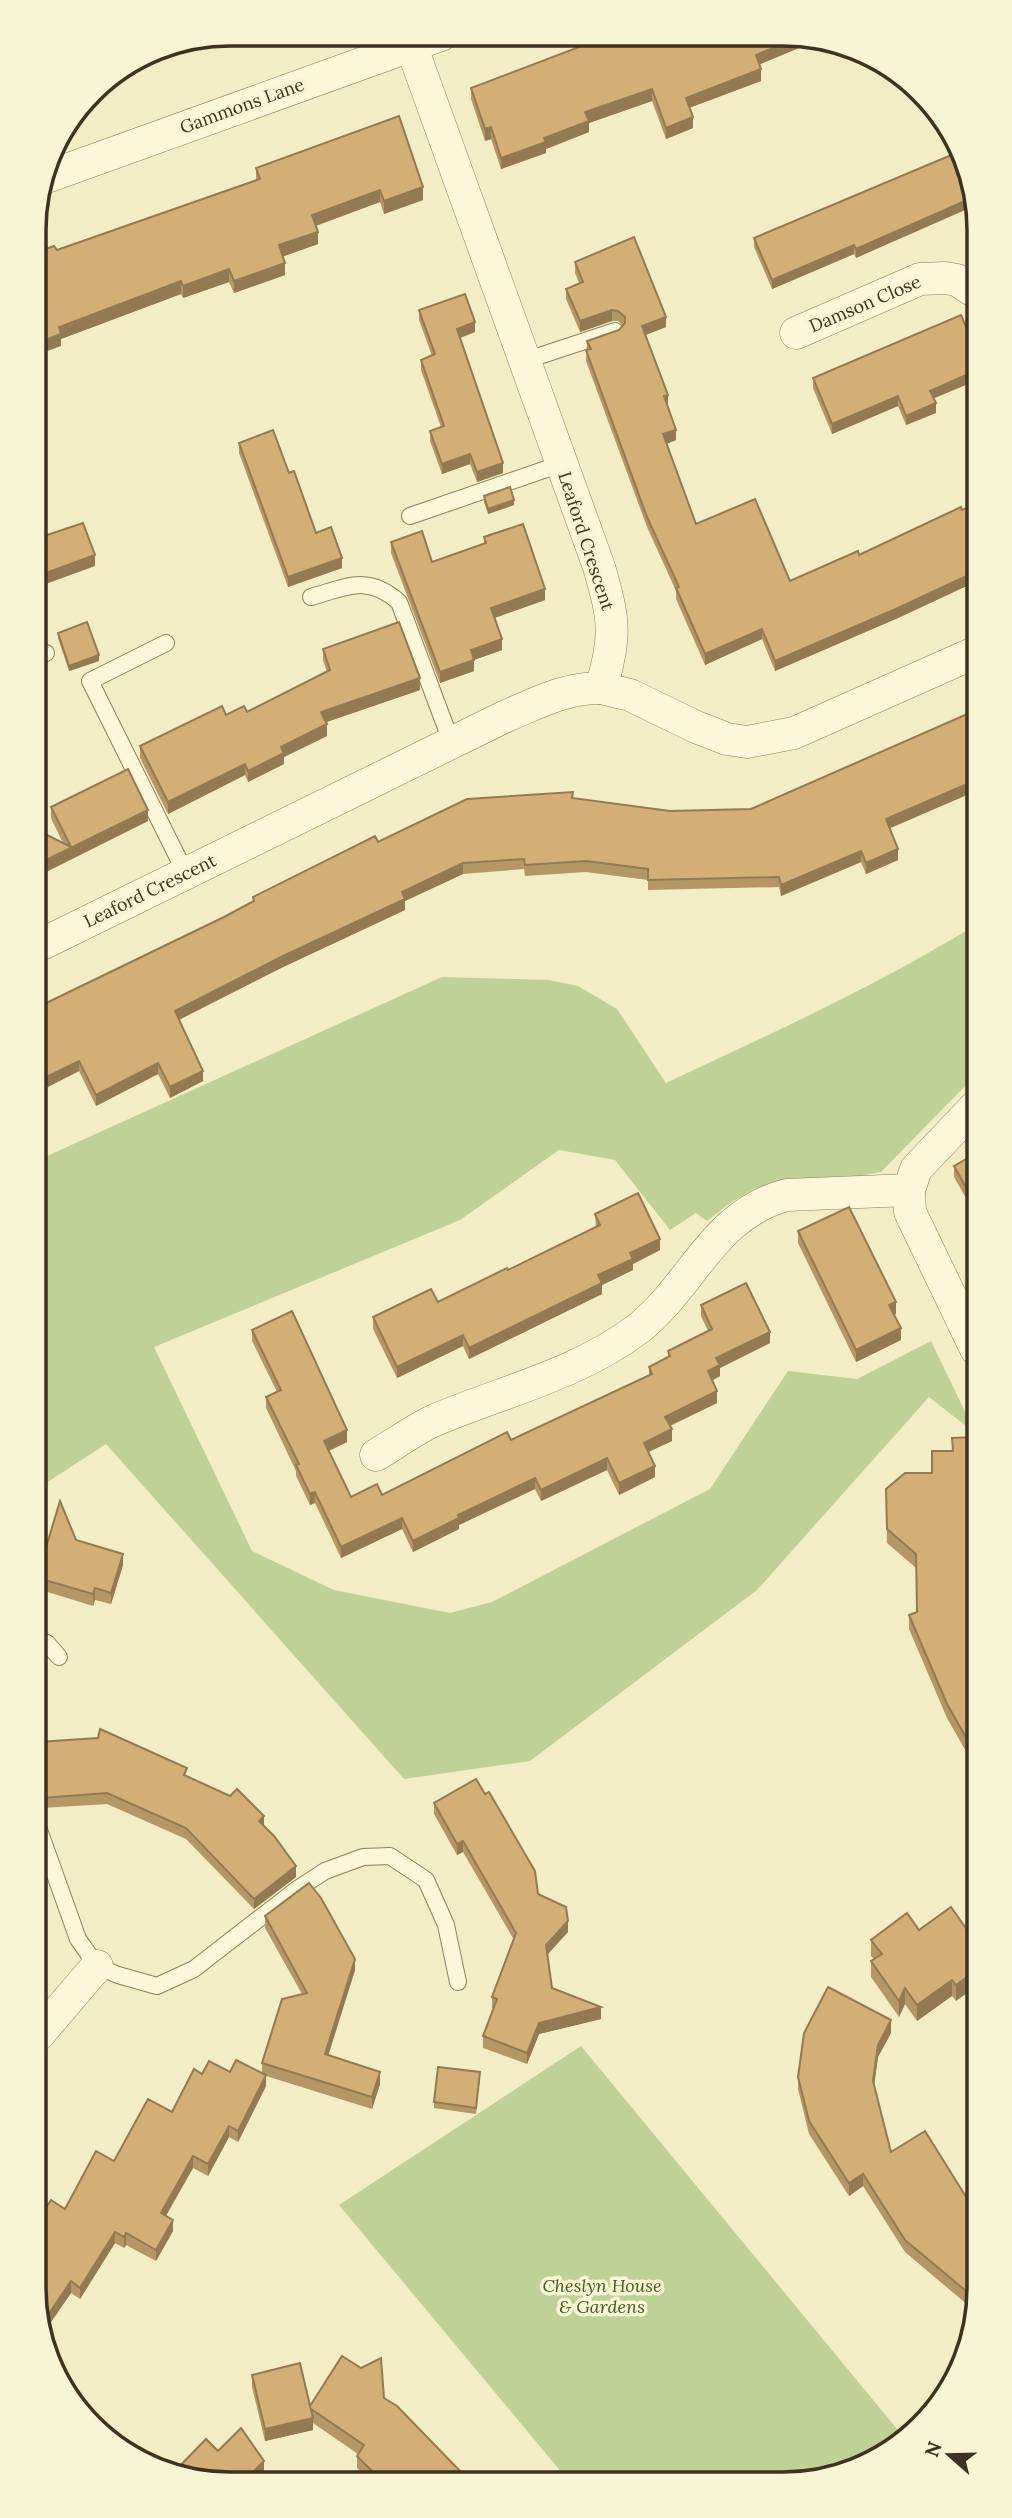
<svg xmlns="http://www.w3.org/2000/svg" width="1012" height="2518" viewBox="0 0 1012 2518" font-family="Lora,serif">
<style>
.green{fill:#bfd196}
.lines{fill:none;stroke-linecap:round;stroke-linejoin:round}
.service-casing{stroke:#8e7f58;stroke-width:18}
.minor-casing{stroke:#8e7f58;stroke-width:33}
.service{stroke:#fbf7d8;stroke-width:16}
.minor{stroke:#fbf7d8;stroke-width:32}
.wall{fill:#b59666}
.shaded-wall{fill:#947a53}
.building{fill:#d3ae77;stroke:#947a53;stroke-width:2}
.labels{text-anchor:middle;stroke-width:7;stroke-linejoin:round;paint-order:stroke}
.street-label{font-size:18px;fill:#3d331e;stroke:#f8f5d4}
.park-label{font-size:18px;font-style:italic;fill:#425b23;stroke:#f8f5d4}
.rim{fill:none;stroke:#3d331e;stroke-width:3.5}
</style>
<rect width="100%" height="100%" fill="#f2edc4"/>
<g class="green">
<path d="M974,926L975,1076L881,1172L854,1177L779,1182L754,1189L730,1203L707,1221L696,1213L670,1230L615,1160L559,1150L460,1220L154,1347L252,1551L334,1590L450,1613L492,1602L710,1489L788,1371L857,1379L931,1341L971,1424L966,1426L929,1397L757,1590L530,1761L404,1779L106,1444L37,1489L36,1161L442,977L549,980L578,986L617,1009L666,1083C771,1034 876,986 974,926Z"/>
<path d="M581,2046L902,2435L833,2478L567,2479L339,2205Z"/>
</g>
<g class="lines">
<defs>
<g id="service">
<path d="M524,361L615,331"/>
<path d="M410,516L561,464"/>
<path d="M311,597C347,587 368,574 399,602L452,744"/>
<path d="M166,643L90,681L186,874"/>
<path d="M35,657L46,653"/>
<path d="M38,1640L47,1643L59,1657"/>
<path d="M38,1827L78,1939L97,1966L118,1975L157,1986L194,1969L296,1890L325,1871L363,1857L390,1856L426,1880L446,1925L458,1982"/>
</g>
<g id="minor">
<path d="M44,178L441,35"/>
<path d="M796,333L920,279L945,278L957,280L972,290"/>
<path d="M601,688L630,695L696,727L727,739L747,742L794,733L974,653"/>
<path d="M36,947L506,716C540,702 564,688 601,688C617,635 614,619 599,567L411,45"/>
<path d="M909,1190L910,1212L976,1349"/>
<path d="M376,1455C395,1444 415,1429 435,1420C504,1391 579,1374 639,1328C693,1285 713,1214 787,1195L909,1190L916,1169L975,1107"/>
<path d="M39,2034L97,1966"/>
</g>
</defs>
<use href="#service" class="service-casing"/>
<use href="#minor" class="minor-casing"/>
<use href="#service" class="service"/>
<use href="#minor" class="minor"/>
</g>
<g class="wall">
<path d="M618,40L760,65L761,81L689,108L693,128L666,139L652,101L589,123V132L546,149V153L501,169L491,139L485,141L471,99V88Z"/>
<path d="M956,153L856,258L854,254L772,289L754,247V238Z"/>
<path d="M256,168L423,200L384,214L380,202L316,226L318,244L283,256L285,275L234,293L229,282L183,298L181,294L61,339V346L57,250L256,180Z"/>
<path d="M575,262L666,327L646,335L668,405L676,440L667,444L696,524L790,581L859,555L973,505V583L898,618L775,671L762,639L705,665L676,599V591L647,527L586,361L587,341L619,330L623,326L618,321H612L580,332L566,299V289L579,283L575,273Z"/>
<path d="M419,310L475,332L460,338L503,473L477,482L470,464L442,474L430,441V431L441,427L421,370V360L432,356L419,320Z"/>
<path d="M813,378L934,399L936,413L906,425L898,406L832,434L813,388Z"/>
<path d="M239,443L289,473L316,533L342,568L288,587L239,453Z"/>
<path d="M484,496L514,505L488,514L484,502Z"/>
<path d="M484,537L545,600L495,618L502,650L474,660V671L440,683L391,553V542L432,562L484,544Z"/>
<path d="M58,633L99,661L69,671L58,638Z"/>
<path d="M323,649L420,690L326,722L327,736L284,757V764L248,782L245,775L168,814L140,758V746L226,715L247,712L327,672L323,660Z"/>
<path d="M573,798L670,811L890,828L898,860L866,874L861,862L781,896L779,887L648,890V880L586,872L525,876L524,869L463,874L405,901V910L281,968L179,1019L203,1081L170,1098L158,1074L96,1106L79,1071L36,1093V1008L224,917L253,902V897L378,842Z"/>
<path d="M51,807L148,821L36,877L35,829L63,843L51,818Z"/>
<path d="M975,1154V1214L954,1177V1166Z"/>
<path d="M595,1214L660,1250L633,1264V1270L602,1285V1294L469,1359L463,1346L397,1378L373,1329V1317L438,1302L508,1270L596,1227Z"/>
<path d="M798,1231L896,1314L894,1315L901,1340L856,1362L798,1243Z"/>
<path d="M701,1305L770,1343L720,1368V1376L712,1380L717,1403L670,1426L672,1441L648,1452L655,1477L619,1495L607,1470L541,1501L535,1489L459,1525V1529L413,1552L402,1529L341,1558L315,1503L310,1505L296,1476V1471L266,1408V1397L277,1392L252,1341V1330L347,1442L329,1451L351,1497L382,1495L511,1440L649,1376V1367L668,1357V1351L708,1331L701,1316Z"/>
<path d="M976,1437V1623L971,1645L976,1658L977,1760L972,1762L947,1718L909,1629V1615L917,1612L916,1568L887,1543L886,1489L932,1473L952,1451Z"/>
<path d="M76,1540L123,1565L111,1604L95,1600L93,1606L38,1589V1574Z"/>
<path d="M39,1742L187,1777L264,1826L296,1877L254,1909L186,1839L107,1804L42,1808Z"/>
<path d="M434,1803L538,1894L568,1932L547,1955L552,1988L601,2019L539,2034L527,2064L483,2048V2036L494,2009L492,2008V1997L514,1940L463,1852L457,1855L434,1814Z"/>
<path d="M265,1916L355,1970L328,2055L380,2084L372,2109L266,2076V2086L238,2142L229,2137L208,2176L193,2168L166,2216L173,2231L156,2261L126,2245L124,2248L115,2243L80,2299L71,2293L40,2338L39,2218L65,2209L114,2161L172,2112L202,2074L230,2072L262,2073V2063L302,1994L265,1928Z"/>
<path d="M919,1930L977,1944L956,2001L952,1996L917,2021L905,2004L899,2017L871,1977V1961L874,1959L871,1956V1940Z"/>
<path d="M891,2033L878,2057L874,2085L891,2152L978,2301L976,2312L905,2252L863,2186L849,2196L809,2134L798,2089V2077Z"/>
<path d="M480,2078L476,2114L434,2108V2102Z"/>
<path d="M252,2375L310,2406L384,2398L460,2480H369L357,2468V2456L358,2454L313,2423V2430L265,2441L252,2387Z"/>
</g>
<g class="shaded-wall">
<path d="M799,37H820L823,38L756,66V55Z"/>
<path d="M761,69V81L686,109V98Z"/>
<path d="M652,89V101L589,123V132L546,149V153L501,169V158L544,138L585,112Z"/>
<path d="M693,117V128L666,139V128Z"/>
<path d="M491,127V139L485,141V129Z"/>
<path d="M423,187V200L384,214V201Z"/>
<path d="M380,190V202L312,227V215Z"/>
<path d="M972,198V207L856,258V249Z"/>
<path d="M318,232V244L279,258V245Z"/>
<path d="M854,245V254L772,289V280Z"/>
<path d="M285,263V275L234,293V281Z"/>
<path d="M229,269V282L183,298V286Z"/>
<path d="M181,281V294L61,339V346L34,356V344L59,327Z"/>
<path d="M612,310V321L580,332V321Z"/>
<path d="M666,317V327L642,336V326Z"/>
<path d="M475,322V332L457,339V329Z"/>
<path d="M973,372V382L930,400V391Z"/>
<path d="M668,395V405L664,407V396Z"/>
<path d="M898,396V406L832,434V424Z"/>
<path d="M936,403V413L906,425V416Z"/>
<path d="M676,430V440L663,445V434Z"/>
<path d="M470,454V464L442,474V464Z"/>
<path d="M503,463V473L477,482V472Z"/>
<path d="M514,500V505L488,514V509Z"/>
<path d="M95,555V566L35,588V577Z"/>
<path d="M342,558V568L288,587V577Z"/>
<path d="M973,573V583L898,618L775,671V661Z"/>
<path d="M545,589V600L491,619V608Z"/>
<path d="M40,598V609L35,611V600Z"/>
<path d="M762,629V639L705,665V654Z"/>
<path d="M502,639V650L471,661V650Z"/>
<path d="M99,655V661L69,671V666Z"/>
<path d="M474,660V671L440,683V672Z"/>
<path d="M420,678V690L321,724V712Z"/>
<path d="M327,724V736L284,757V764L248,782V771L281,747Z"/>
<path d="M245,764V775L168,814V802Z"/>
<path d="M974,781V792L886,830V819Z"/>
<path d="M148,810V821L36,877V865Z"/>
<path d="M898,849V860L866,874V863Z"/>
<path d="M861,851V862L781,896V885Z"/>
<path d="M463,863V874L405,901V910L281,968L175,1022V1011L402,892Z"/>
<path d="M79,1061V1071L36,1093V1082Z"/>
<path d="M158,1063V1074L96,1106V1095Z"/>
<path d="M203,1071V1081L170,1098V1087Z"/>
<path d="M660,1239V1250L633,1264V1270L602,1285V1294L469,1359V1348L598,1275L630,1253Z"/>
<path d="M896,1302V1314L889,1317V1305Z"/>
<path d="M901,1328V1340L856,1362V1350Z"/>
<path d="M770,1332V1343L720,1368V1376L708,1383V1371L716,1358Z"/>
<path d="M463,1335V1346L397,1378V1367Z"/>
<path d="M717,1391V1403L665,1428V1417Z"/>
<path d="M672,1429V1441L644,1454V1443Z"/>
<path d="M347,1430V1442L324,1453V1441Z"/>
<path d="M607,1458V1470L541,1501V1490Z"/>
<path d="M655,1466V1477L619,1495V1483Z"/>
<path d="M535,1478V1489L459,1525V1529L413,1552V1541L458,1515Z"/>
<path d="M315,1492V1503L310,1505V1494Z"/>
<path d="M402,1518V1529L341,1558V1547Z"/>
<path d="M123,1554V1565L111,1604V1593Z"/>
<path d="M95,1588V1600L93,1606V1594Z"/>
<path d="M976,1609V1623L969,1654V1640Z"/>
<path d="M977,1746V1760L972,1762V1748Z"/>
<path d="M264,1816V1827L259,1821Z"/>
<path d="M463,1841V1852L457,1855V1844Z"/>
<path d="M296,1866V1877L254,1909V1899Z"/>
<path d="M568,1921V1932L546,1956V1945Z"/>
<path d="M355,1959V1970L325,2066V2054Z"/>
<path d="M977,1970V1986L956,2001V1985Z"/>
<path d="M952,1980V1996L917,2021V2005Z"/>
<path d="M905,1988V2004L899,2017V2001Z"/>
<path d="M601,2007V2019L539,2034L527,2064V2053L539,2023Z"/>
<path d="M891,2020V2033L878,2057L873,2093V2081L878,2045Z"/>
<path d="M380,2072V2084L372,2109V2097Z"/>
<path d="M266,2075V2086L238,2142V2131Z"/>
<path d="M229,2126V2137L208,2176V2164Z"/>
<path d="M193,2156V2168L161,2224V2213Z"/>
<path d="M863,2174V2186L849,2196V2183Z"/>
<path d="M173,2220V2231L156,2261V2250Z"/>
<path d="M115,2232V2243L80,2299V2288Z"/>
<path d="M126,2233V2245L124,2248V2237Z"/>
<path d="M71,2281V2293L40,2338V2327Z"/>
<path d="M313,2418V2430L265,2441V2429Z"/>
<path d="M264,2461V2472L255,2481H244Z"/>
<path d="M460,2471V2480H450Z"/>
</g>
<g class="building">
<path d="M608,36H617L618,40L629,36L799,37L756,55L761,69L686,98L693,117L666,128L652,89L585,112L589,121L544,138L546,142L501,158L491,127L485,129L471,88Z"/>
<path d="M399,116L423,187L384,201L380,190L312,215L318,232L279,245L285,263L234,281L229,269L183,286L181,281L59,327L61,334L34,344V253L54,246L57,250L260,179L256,168Z"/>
<path d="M956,153L972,179V198L856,249L854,245L772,280L754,238Z"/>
<path d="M634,237L666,317L642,326L668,395L664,396L676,430L663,434L696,524L755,499L790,581L858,551L859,555L961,507L962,510L973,505V573L898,608L775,661L762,629L705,654L676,588L679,587L647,517L586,350L591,349L587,341L619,330L625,323V317L618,311L612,310L580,321L566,289L583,282L575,262Z"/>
<path d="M465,294L475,322L457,329L503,463L477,472L470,454L442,464L430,431L444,426L421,360L435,354L419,310Z"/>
<path d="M961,315L973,343V372L930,391L936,403L906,416L898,396L832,424L813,378Z"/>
<path d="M273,430L289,473L294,471L316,533L331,527L342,558L288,577L239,443Z"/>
<path d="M510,487L514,500L488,509L484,496Z"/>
<path d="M83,523L95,555L35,577V539Z"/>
<path d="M523,524L545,589L491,608L502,639L471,650L474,660L440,672L391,542L422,531L432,562L486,543L484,537Z"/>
<path d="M35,582L40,598L35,600Z"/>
<path d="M87,622L99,655L69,666L58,633Z"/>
<path d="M399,622L420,678L321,712L327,724L281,747L284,753L248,771L245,764L168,802L140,746L222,706L226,715L244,706L247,712L330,670L323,649Z"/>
<path d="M974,711V781L886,819L898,849L866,863L861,851L781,885L779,877L648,880V869L586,861L525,865L524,859L463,863L402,892L405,899L281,957L175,1011L203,1071L170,1087L158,1063L96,1095L79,1061L36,1082V1008L224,917L254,901L253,897L375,836L378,842L467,799L573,792L572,798L670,811L751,809Z"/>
<path d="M128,769L148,810L36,865L35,829L71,847L51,807Z"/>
<path d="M975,1154V1203L954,1166Z"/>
<path d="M638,1193L660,1239L630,1253L633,1259L598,1275L602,1283L469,1348L463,1335L397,1367L373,1317L431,1289L438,1302L507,1268L508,1270L600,1225L595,1214Z"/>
<path d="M849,1207L896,1302L889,1305L901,1328L856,1350L798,1231Z"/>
<path d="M746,1283L770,1332L716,1358L720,1365L708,1371L717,1391L665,1417L672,1429L644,1443L655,1466L619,1483L607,1458L541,1490L535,1478L458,1515L459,1518L413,1541L402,1518L341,1547L315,1492L310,1494L296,1465L299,1464L266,1397L281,1390L252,1330L292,1311L347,1430L324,1441L351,1497L377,1484L382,1495L507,1432L511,1440L652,1374L649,1367L670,1356L668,1351L712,1329L701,1305Z"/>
<path d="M976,1437V1609L969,1640L976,1658L977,1746L972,1748L947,1704L909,1615L917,1612L916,1554L887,1529L886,1489L905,1473H932V1451H953L952,1438Z"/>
<path d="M60,1501L76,1540L123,1554L111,1593L95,1588L93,1594L38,1578V1574Z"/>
<path d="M100,1729L187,1768L184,1775L230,1796L237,1789L264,1816L259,1821L274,1836L296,1866L254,1899L186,1828L107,1793L42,1798L39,1742L98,1738Z"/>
<path d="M476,1779L485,1794L489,1792L535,1871L538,1894L566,1907L568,1921L546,1945L552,1988L601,2007L539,2023L527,2053L483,2036L497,1999L492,1997L516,1933L463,1841L457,1844L434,1803Z"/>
<path d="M309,1883L321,1898L355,1959L325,2054L380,2072L372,2097L262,2063L282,1999L307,1993L265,1916Z"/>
<path d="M951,1907L977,1944V1970L956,1985L952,1980L917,2005L905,1988L899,2001L871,1961L882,1954L871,1940L907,1913L919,1930Z"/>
<path d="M828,1987L891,2020L878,2045L873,2081L891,2152L925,2131L978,2216V2301L905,2240L863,2174L849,2183L809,2121L798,2077L804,2033Z"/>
<path d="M236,2060L266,2075L238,2131L229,2126L208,2164L193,2156L161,2213L173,2220L156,2250L126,2233L124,2237L115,2232L80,2288L71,2281L40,2327L39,2218L51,2200L65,2209L96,2151L114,2161L148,2099L172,2112L194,2069L202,2074L209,2061L230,2072Z"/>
<path d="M438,2067L480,2072L476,2108L434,2102Z"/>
<path d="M342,2356L361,2368L381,2358L384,2398L397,2406L460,2471L450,2480H381L357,2456L364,2445L311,2409L313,2418L265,2429L252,2375L300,2363L310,2406Z"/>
<path d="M241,2428L264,2461L244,2481H192L174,2472L206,2439L218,2451Z"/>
</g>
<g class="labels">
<g class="street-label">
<text transform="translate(242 106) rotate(-20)" y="6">Gammons Lane</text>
<text transform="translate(865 304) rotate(-23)" y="6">Damson Close</text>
<text transform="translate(586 541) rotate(72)" y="6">Leaford Crescent</text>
<text transform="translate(150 891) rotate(-26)" y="6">Leaford Crescent</text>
</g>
<g class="park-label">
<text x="602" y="2292">Cheslyn House<tspan x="602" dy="21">&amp; Gardens</tspan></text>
</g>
</g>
<path d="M0 0H1012V2518H0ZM230 46H783A184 184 0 0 1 967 230V2288A184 184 0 0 1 783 2472H230A184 184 0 0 1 46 2288V230A184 184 0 0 1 230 46Z" fill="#f8f5d4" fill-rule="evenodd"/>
<path class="rim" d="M230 46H783A184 184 0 0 1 967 230V2288A184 184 0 0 1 783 2472H230A184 184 0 0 1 46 2288V230A184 184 0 0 1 230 46Z"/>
<g transform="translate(949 2455) rotate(290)" stroke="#f8f5d4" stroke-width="5" paint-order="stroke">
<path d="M0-5L12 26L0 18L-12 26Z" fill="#3d331e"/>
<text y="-10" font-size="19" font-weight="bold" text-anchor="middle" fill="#3d331e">N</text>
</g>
</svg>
